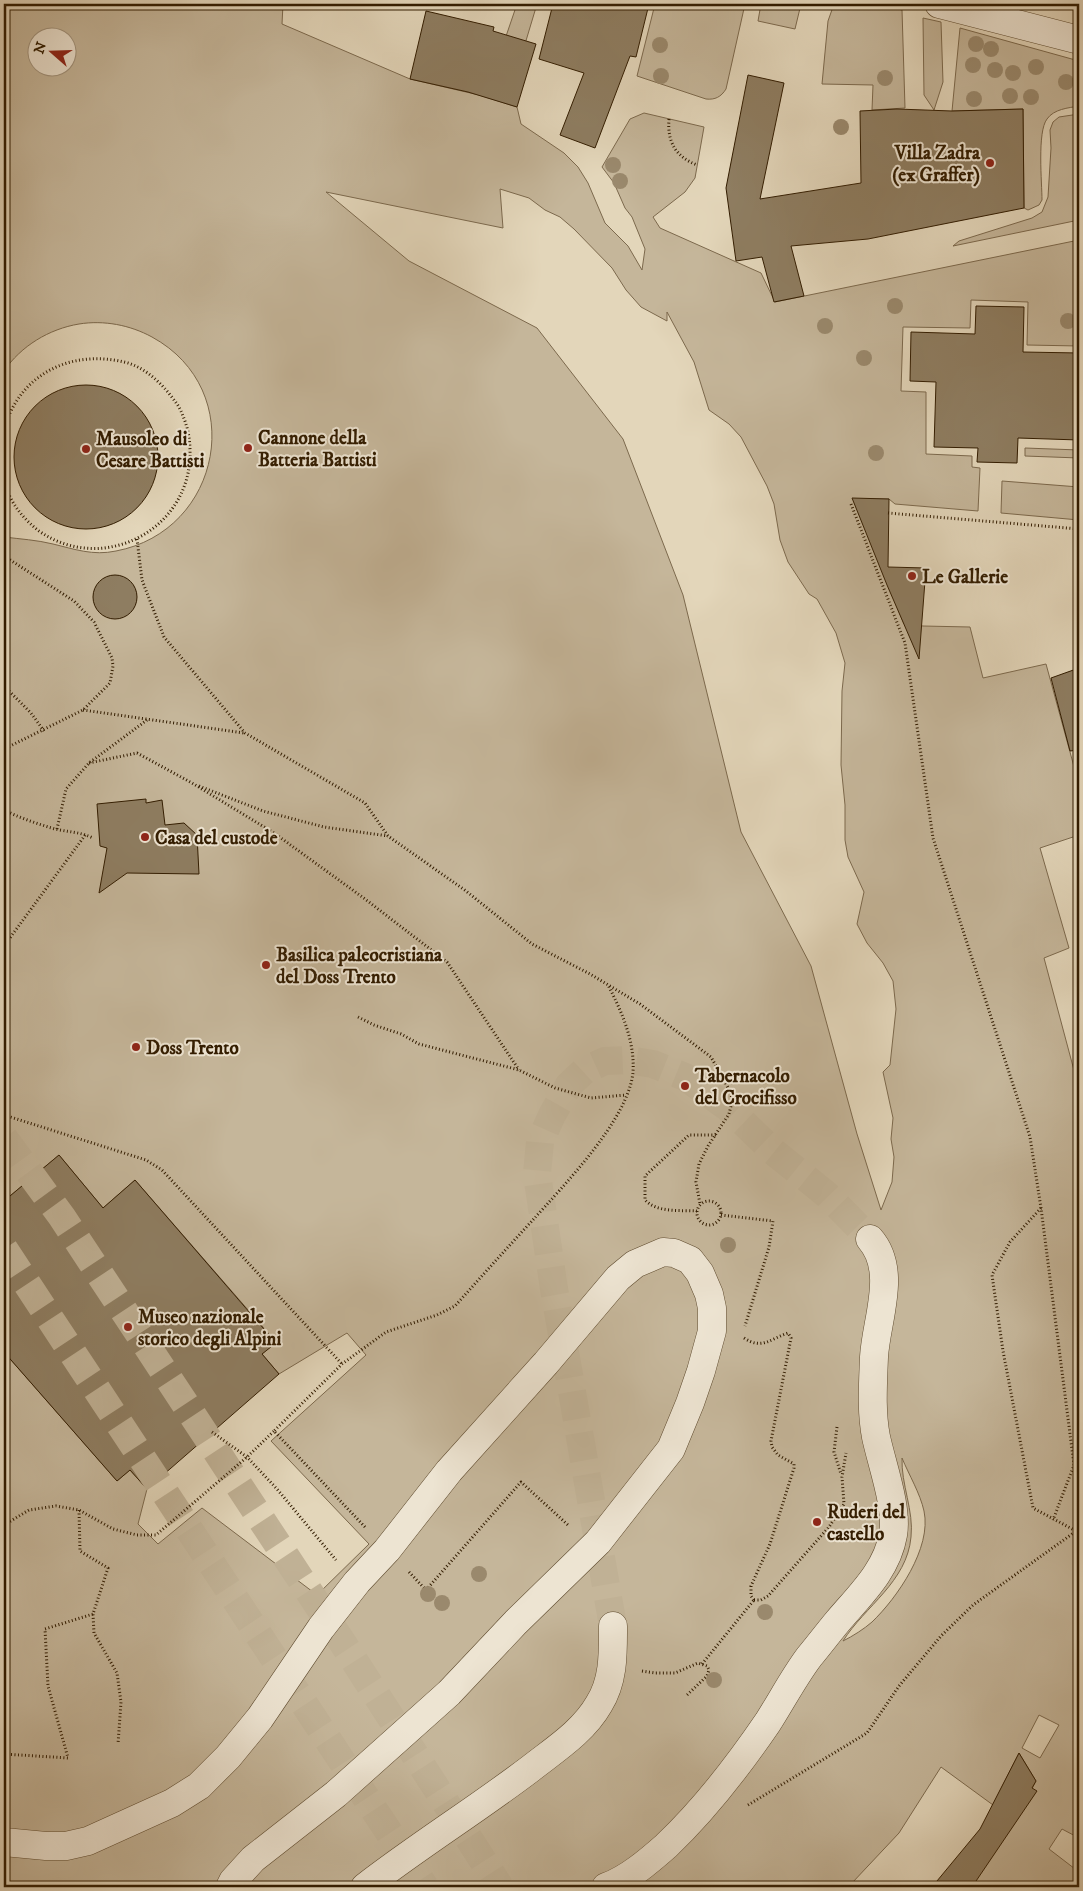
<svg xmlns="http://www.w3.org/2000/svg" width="1083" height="1891" viewBox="0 0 1083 1891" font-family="'IM FELL DW Pica',serif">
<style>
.green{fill:#c5b69a;stroke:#7c694d;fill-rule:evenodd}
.building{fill:#8e7d61;stroke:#321c00}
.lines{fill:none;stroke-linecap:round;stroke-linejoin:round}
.minor-tunnel{stroke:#c0b195;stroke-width:28;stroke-dasharray:28 14;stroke-linecap:butt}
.highway-tunnel{stroke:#c0b195;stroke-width:28;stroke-dasharray:28 14;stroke-linecap:butt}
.minor-casing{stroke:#5e4a2e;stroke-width:29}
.path{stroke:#321c00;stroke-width:3;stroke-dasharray:1 2.5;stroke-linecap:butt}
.minor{stroke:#ede4d2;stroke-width:28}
.tree{fill:#9a896d}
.poi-dot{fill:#8f2418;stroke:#ede4d2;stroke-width:2}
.labels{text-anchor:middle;stroke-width:4;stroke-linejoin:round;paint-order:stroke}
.poi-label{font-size:19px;font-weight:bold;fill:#321c00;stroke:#ede4d2;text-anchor:start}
</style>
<rect width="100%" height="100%" fill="#e3d6ba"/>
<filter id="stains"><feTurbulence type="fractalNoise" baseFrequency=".004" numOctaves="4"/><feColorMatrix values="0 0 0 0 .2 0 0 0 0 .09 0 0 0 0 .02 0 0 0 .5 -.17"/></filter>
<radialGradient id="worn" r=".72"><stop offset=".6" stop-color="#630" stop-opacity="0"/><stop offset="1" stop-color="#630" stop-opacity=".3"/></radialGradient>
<g class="green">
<path d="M4,4H283L282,24L410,79L479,95L517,107L521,124L564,153L578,167L588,183L605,223L628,246L642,270L645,249L632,217L625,208L614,183L602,167L630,119L644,113L704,127L695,178L685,192L653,217L660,228L761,273L775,302L1079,240V346L1027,345L1028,302L971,300L970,328L903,327L901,391L926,392V454L972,456V467L980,468L978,511L895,504L889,499H853L904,624L923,626L970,627L983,678L1046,664L1079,785V835L1040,848L1069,948L1044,958L1079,1089V1838L1062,1829L1049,1849L1079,1872V1883L1076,1887H970L1013,1825L1036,1781L1019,1753L993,1805L941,1767L899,1833L852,1883L858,1887H4V1352L117,1481L130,1470L147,1489L138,1524L158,1544L202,1508L317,1595L369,1544L271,1441L366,1355L347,1333L279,1374L262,1354L276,1342L135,1180L103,1208L59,1155L4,1201V537C20,539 37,540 53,544C74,549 93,556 116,551C222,531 249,390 152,337C130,325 104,320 79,324C49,329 21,346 4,371ZM38,38H68V68H38ZM500,189L529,198L545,210L560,217L574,229L612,268L626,290L641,307L667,321V312L694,362L709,410L729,424L741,437L767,486L774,504L780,540L788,562L809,594L817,599L836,633L845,663L842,691L841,765L845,805V840L848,857L864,892L857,924L867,943L883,963L893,981L896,1009L890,1065L883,1072L893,1118L891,1139L894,1157L892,1182L881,1210L857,1134L811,966L741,832L683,595L623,439L537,328L409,261L326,192L503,228ZM902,1458C909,1475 920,1493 924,1511C932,1548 897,1598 872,1622C864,1629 853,1636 843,1641C865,1606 907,1582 911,1537C914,1511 901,1484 902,1458ZM1039,1715L1059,1725L1040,1758L1022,1748Z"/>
<path d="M517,4H537L522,54L502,48Z"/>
<path d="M655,4H745L726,89C721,97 715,100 706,99L637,76Z"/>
<path d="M761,4H801L795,29L758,21Z"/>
<path d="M834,4H876L902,10L905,108L872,110L873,85L822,84L828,21Z"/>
<path d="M923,18L941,22L943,82L934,110L924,95Z"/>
<path d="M960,28L1079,61V106C1068,108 1054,109 1047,119C1037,132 1042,183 1042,200L1039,205L1028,210L1024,208L1023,109L952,111Z"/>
<path d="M1079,114V220L953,246L959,241L1032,218L1042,212L1048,197L1051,148L1050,130L1053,122L1059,117Z"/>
<path d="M1025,448L1079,450V458L1025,456Z"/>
<path d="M1002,481L1079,487V520L1001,513Z"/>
</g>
<g class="building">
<path d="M553,4H649L636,57L630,56L595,148L560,135L584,73L539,59Z"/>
<path d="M426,11L494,27L493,31L536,44L517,107L468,92L410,79Z"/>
<path d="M748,75L784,83L760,199L861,183L860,111L897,109L952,111L1023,109L1024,208L868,239L791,246L804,296L774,302L762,257L736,261L726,188Z"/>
<path d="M976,306L1024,307L1023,352L1079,353V440L1018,438L1017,463L977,462L978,448L934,447L936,382L910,381L911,332L975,334Z"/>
<circle cx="86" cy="457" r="72"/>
<path d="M852,498L889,499L888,567L926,568L919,659L887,585Z"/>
<circle cx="115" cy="597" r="22"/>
<path d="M1079,668V750L1070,751L1051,678Z"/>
<path d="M146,799V803L162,800L165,825L184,823L197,835L199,874L127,873L99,893L107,848L100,846L97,804Z"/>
<path d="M59,1155L103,1208L135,1180L276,1343L262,1354L279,1374L147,1489L130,1470L117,1481L4,1352V1201Z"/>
<path d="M1019,1753L1036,1781L1032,1788L1037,1791L972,1887H932L980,1829Z"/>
</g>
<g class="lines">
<path class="minor-tunnel" d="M613,1626L554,1289L537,1174L540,1142L552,1115L569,1085L585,1070L605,1061L627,1060L653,1064L685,1077L727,1107L774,1152L827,1195L870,1239"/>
<g class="highway-tunnel">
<path d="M4,1138L62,1217L348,1651L500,1887"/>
<path d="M4,1249L425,1887"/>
</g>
<defs>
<g id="minor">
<path d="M939,4L1079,40"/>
<path d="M4,1842L46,1846H66L88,1841L172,1803L199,1786L228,1757L260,1718L321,1628L357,1582L387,1550L449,1471L546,1363L618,1278L635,1264L663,1252L674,1253L690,1260L700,1273L709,1294L712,1308V1331L701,1371L690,1403L671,1449L598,1542L516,1622L449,1693L336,1794L253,1859L233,1881L230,1887"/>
<path d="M365,1887C418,1846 476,1810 530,1769C554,1750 583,1732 599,1704C614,1680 613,1653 613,1626"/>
<path d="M606,1887C628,1879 649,1861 666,1846C705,1809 738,1766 768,1722C782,1700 794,1677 809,1657C819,1645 828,1633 838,1621C860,1595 887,1570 893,1535C898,1508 882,1465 876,1437C871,1411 873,1384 874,1357C876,1320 898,1271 870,1239"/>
</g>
</defs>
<use href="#minor" class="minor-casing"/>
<g class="path">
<path d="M669,119C667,142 676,157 697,165"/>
<path d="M4,430C19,373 73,348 128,363C150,370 167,389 179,407C186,421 190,435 190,451C192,529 103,576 39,531C22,518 8,500 4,479"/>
<path d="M851,504L905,643L933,838L1030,1137L1041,1208L1074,1465L1053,1520"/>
<path d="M888,513L1079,529"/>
<path d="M137,539L142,580L164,637L245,733L365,803L388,836L466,891L532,944L590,974L640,1004L711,1057L731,1093L732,1102L729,1114L708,1146L699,1164L696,1182L700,1204"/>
<path d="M4,556L74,601L94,622L112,658L113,666L110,683L83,710L4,749"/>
<path d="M4,686L31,713L44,731"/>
<path d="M83,710L244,733"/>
<path d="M89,763L137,753L192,783L274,833L365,899L447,962L519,1070"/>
<path d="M199,786L263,811L324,827L388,836"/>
<path d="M4,810C20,818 38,824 55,829C68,832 81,832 93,838"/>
<path d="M57,829L66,789L89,763L147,720"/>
<path d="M4,946L86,834"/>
<path d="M358,1017L374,1025L401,1034L419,1044L519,1070L555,1088L591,1098L626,1095"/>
<path d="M4,1115L146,1160L162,1170L342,1364"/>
<circle cx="709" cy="1213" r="12"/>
<path d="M1041,1208L1010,1242L992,1275L1003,1351L1033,1508L1076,1531"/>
<path d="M697,1211C681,1210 657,1213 645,1200V1176L689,1135H716"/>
<path d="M721,1215L773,1221L769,1247L745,1326"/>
<path d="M744,1338C762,1350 770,1339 788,1333L791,1338L771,1441L772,1447L778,1455L794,1464V1468L770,1544L751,1586V1596L754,1600"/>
<path d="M837,1427L834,1452L841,1474"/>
<path d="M212,1432L247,1457L277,1489L336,1560"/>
<path d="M79,1510L80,1551L108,1568L93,1614L94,1633L117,1673L121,1702L118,1744"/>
<path d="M4,1525L29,1510L56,1506L79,1510L113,1529L137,1535H156L247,1457L274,1431"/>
<path d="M365,1527L274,1431L342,1364L386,1332L437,1315L455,1306C481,1277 506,1249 532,1221C563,1186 629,1119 633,1072C635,1042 622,1012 608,985"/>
<path d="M409,1572L426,1590L521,1482L568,1525L569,1523"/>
<path d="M754,1600H761L768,1596L829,1527L844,1504L842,1477L846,1453"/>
<path d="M702,1664L754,1600"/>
<path d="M642,1671L655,1673H675L698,1663L707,1666L709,1670L707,1676L687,1695"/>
<path d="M4,1754L68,1758L48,1686L45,1629L93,1614"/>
<path d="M748,1805L867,1733L899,1686L941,1636L973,1605L1079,1529"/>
</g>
<use href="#minor" class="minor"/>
</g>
<g class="tree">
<circle cx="976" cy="44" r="8"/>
<circle cx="660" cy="45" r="8"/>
<circle cx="991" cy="49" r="8"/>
<circle cx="973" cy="65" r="8"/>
<circle cx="1036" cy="67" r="8"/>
<circle cx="995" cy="70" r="8"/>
<circle cx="1013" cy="73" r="8"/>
<circle cx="661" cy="76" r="8"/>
<circle cx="885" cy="78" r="8"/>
<circle cx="1066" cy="82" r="8"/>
<circle cx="1010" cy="96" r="8"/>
<circle cx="1031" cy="97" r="8"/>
<circle cx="974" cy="99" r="8"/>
<circle cx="841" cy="127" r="8"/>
<circle cx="613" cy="165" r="8"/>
<circle cx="620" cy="181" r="8"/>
<circle cx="895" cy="306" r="8"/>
<circle cx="1068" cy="321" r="8"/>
<circle cx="825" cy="326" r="8"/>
<circle cx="864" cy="358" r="8"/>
<circle cx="876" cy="453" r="8"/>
<circle cx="728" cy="1245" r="8"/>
<circle cx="479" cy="1574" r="8"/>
<circle cx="428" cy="1594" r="8"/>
<circle cx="442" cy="1603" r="8"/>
<circle cx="765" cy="1612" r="8"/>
<circle cx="714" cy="1680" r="8"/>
</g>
<g class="poi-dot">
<circle cx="990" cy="163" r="5"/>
<circle cx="248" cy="448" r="5"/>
<circle cx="86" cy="449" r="5"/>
<circle cx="912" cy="576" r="5"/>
<circle cx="145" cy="837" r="5"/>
<circle cx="266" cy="965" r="5"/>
<circle cx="136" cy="1047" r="5"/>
<circle cx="685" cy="1086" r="5"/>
<circle cx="128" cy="1327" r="5"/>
<circle cx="817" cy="1522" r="5"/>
</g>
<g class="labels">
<g class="poi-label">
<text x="980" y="159" text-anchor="end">Villa Zadra<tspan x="980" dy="22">(ex Graffer)</tspan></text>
<text x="258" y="444">Cannone della<tspan x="258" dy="22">Batteria Battisti</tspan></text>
<text x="96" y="445">Mausoleo di<tspan x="96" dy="22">Cesare Battisti</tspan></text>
<text x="922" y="583">Le Gallerie</text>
<text x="155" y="844">Casa del custode</text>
<text x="276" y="961">Basilica paleocristiana<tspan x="276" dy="22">del Doss Trento</tspan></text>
<text x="146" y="1054">Doss Trento</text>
<text x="695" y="1082">Tabernacolo<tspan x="695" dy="22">del Crocifisso</tspan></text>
<text x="138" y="1323">Museo nazionale<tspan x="138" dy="22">storico degli Alpini</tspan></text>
<text x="827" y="1518">Ruderi del<tspan x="827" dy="22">castello</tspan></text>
</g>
</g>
<rect width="1083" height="1891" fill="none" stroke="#e3d6ba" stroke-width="20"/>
<rect x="5" y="5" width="1073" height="1881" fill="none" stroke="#321c00" stroke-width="2.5"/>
<rect x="10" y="10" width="1063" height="1871" fill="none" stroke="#321c00"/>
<g transform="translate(52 52) rotate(290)"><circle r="24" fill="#ede4d2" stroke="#a2947e"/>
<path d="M0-4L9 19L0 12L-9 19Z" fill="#8f2418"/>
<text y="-8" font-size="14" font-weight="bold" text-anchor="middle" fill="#321c00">N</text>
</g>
<rect width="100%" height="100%" filter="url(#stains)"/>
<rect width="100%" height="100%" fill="url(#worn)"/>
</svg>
